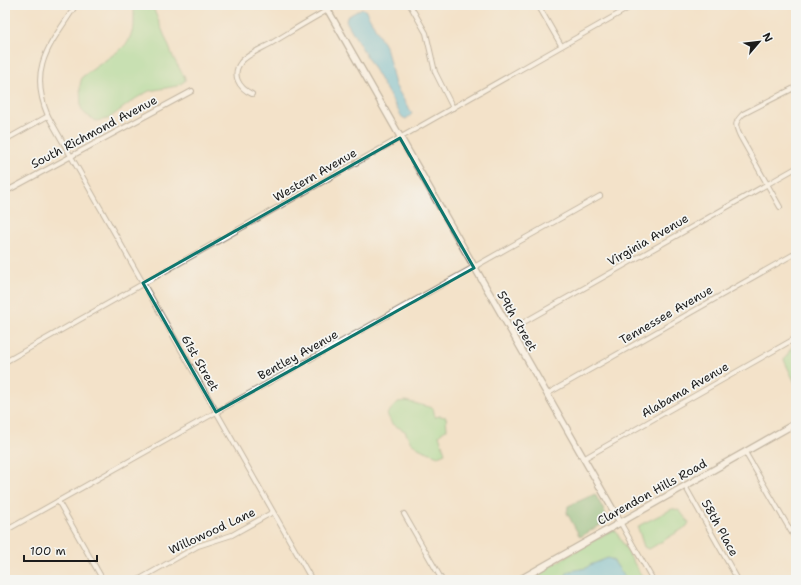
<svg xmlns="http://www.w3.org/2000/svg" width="801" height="585" viewBox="0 0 801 585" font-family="'Shantell Sans',sans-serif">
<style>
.green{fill:#96dd97;stroke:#597c5a}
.forest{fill:#78bc80;stroke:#4a6c4e}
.water{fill:#65c3e3;stroke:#407080}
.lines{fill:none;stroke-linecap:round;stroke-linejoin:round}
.minor-casing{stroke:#887f72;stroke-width:6}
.tertiary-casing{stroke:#887f72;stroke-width:8}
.minor{stroke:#fff;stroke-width:4}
.tertiary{stroke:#fff;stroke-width:5.5}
.marked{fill:none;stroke:#0f766e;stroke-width:3;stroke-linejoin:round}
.labels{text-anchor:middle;stroke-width:3.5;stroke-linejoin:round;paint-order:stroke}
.street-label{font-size:12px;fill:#1c1c1c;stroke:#f6f6f2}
</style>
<rect width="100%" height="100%" fill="#f6f6f2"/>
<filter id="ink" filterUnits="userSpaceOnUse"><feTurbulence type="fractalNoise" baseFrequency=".025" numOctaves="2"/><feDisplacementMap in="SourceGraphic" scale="8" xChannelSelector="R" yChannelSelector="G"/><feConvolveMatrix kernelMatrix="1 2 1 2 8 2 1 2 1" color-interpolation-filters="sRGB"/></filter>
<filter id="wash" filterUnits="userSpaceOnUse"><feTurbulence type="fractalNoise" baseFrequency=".012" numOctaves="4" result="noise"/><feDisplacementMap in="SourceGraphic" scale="16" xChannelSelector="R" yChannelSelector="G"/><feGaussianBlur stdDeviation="0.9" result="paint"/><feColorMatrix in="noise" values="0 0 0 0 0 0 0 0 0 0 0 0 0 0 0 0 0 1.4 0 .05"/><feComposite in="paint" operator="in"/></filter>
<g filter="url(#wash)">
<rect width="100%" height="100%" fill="#f3e2c9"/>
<g class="green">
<path d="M134,5H152L174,59L185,78V81L177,86L149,91L135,99L108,119L96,121L85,114L81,108L80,85L82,77L121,49L128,42L134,27Z"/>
<path d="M796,343V385L784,360L793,345Z"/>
<path d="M406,401L433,408L435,417L440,416L446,417L447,429L439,435L445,453L438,456L420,449L411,443L405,431L392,424L387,414L398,402Z"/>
<path d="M672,509H675L680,511L689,523L686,527L651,548L648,549L644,547L638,528L640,525Z"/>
<path d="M615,530L644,580H526L607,533Z"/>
</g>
<path class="forest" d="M595,494L609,520L580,537L567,513L568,506Z"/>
<g class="water">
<path d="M362,8L366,11L387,50L395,85L412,114L406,119L402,117L346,21L347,17Z"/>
<path d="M608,558L613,560L627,580H564L567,573L570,571L586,568L590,565Z"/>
</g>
</g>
<g filter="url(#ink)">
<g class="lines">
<defs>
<g id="minor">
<path d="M76,5C51,44 27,67 48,116L312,580"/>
<path d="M410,5L426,33L435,72L453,108"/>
<path d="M538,5L561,45"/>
<path d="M252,94C239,88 231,75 241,62C248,54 261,49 270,44C292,31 314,17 337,5"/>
<path d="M5,140L48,116"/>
<path d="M5,192L192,91"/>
<path d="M780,207L740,136C735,125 734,123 743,114L796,87"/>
<path d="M510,330L796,168"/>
<path d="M5,362L634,5"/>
<path d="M547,394L796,253"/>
<path d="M745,452L796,540"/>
<path d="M583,459L796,338"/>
<path d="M685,486L738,580"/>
<path d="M58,501L103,580"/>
<path d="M404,514L442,580"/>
<path d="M620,522L653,580"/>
<path d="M5,531L600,196"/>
<path d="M138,580L198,546L232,535L273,512"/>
</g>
<g id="tertiary">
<path d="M325,5L620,522"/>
<path d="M519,580L796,423"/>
</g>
</defs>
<use href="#minor" class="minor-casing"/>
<use href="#tertiary" class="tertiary-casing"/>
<use href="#minor" class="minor"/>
<use href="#tertiary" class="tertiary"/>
</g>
</g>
<path d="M0 0H801V585H0ZM400,138L474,268L216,412L143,283Z" fill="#f3e2c9" fill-opacity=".55" fill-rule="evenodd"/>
<path class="marked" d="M400,138L474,268L216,412L143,283Z"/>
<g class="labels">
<g class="street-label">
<text transform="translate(94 132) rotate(-28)" y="4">South Richmond Avenue</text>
<text transform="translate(315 175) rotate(-30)" y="4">Western Avenue</text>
<text transform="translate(648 240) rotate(-30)" y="4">Virginia Avenue</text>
<text transform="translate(666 315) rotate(-30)" y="4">Tennessee Avenue</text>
<text transform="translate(517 321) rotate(60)" y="4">59th Street</text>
<text transform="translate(298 355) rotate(-29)" y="4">Bentley Avenue</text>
<text transform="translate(200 363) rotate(60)" y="4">61st Street</text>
<text transform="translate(685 390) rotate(-30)" y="4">Alabama Avenue</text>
<text transform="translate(652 492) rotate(-29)" y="4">Clarendon Hills Road</text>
<text transform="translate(720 528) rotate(61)" y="4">58th Place</text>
<text transform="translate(212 531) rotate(-25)" y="4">Willowood Lane</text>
</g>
</g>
<rect width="801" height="585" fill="none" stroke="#f6f6f2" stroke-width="20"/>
<g transform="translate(759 42) rotate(62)" stroke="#f6f6f2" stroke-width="3" paint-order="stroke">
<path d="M0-3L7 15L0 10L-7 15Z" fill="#1c1c1c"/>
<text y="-6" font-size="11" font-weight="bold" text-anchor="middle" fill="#1c1c1c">N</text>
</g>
<path d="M24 555v6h73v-6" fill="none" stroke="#1c1c1c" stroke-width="2"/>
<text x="30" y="555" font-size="12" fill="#1c1c1c" stroke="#f6f6f2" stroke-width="3" paint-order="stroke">100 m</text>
</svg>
